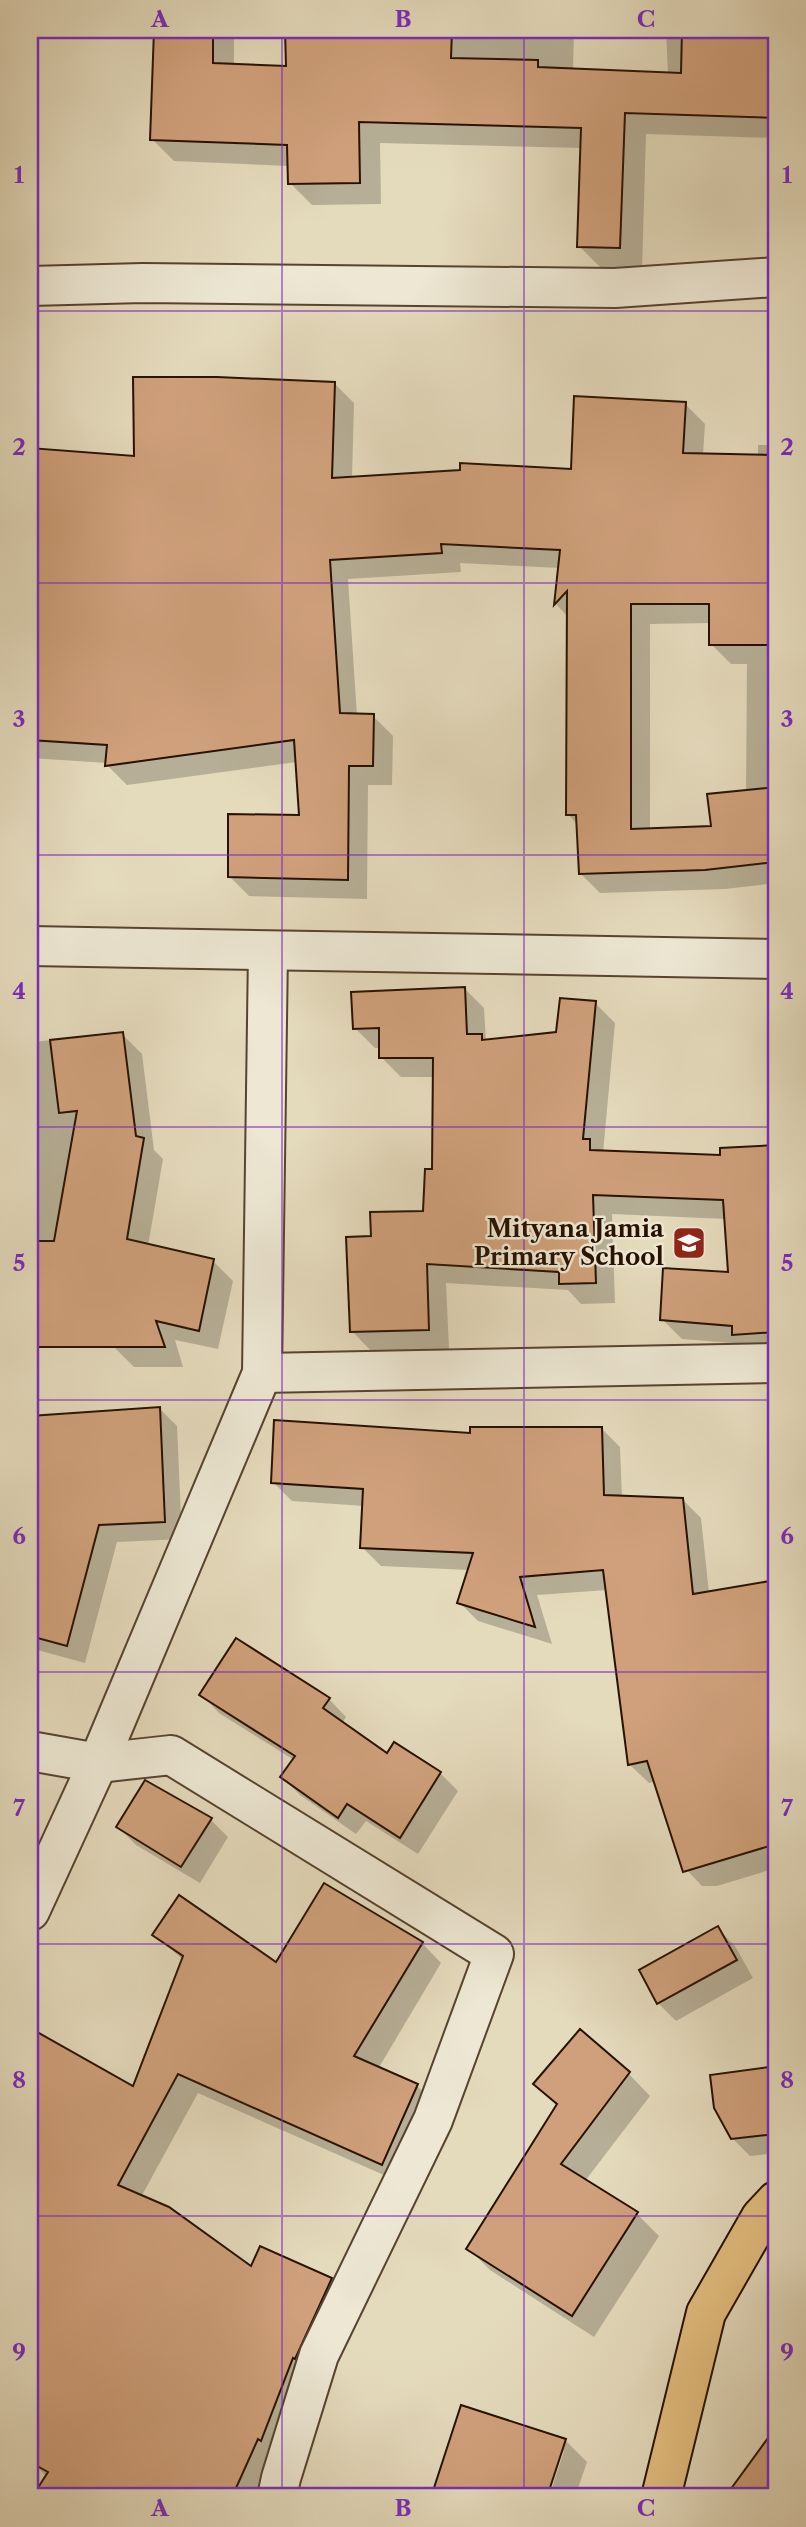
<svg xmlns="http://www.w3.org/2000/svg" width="806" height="2527" viewBox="0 0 806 2527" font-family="'Libre Caslon Text',serif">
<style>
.shadow{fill:#0003;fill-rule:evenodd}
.building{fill:#cfa07b;stroke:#281100;stroke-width:2}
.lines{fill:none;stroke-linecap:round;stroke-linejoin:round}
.minor-casing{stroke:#57432f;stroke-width:42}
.major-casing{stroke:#281100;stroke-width:42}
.minor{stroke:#ede7d3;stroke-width:38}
.major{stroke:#e2bd7e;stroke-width:38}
.grid{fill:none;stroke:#7b2cbf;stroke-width:2;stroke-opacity:0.55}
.labels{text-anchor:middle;stroke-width:5;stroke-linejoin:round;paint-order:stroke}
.poi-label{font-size:24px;font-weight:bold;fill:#281100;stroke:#ede7d3;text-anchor:end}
.neatline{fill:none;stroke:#7b2cbf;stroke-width:2.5}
.grid-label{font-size:23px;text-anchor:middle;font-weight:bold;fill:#7b2cbf}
</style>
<rect width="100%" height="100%" fill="#e4dabc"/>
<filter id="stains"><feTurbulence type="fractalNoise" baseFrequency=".00286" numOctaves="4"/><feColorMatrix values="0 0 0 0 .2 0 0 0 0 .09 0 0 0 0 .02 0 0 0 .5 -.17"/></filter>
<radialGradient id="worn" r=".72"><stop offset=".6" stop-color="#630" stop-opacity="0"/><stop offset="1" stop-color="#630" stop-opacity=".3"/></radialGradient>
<g class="shadow">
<path d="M156,30H225L234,39V65L288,67L287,30H574L573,70L668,74L666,30H776V138L646,134L642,270L601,268L579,246L582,148L380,143L381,204L312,205L290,183L289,166L174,161L152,139Z"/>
<path d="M335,384L354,403L352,479L573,471L685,404L705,424L703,455L758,456V445H776V883L725,889L600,893L581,874L578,825L568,814V617L556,604L560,568L460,563L461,572L348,579L357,716H373L393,736L392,785H368L367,899L249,896L230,877L301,817L297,762L127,785L107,765V763L30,758V450L135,458ZM711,623V644L731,664H747L746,792L713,828L650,830V624Z"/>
<path d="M464,988L484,1008L486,1041L558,1033L595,1003L615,1023L603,1153L722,1157V1150L776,1147V1353L754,1354L744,1344L682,1339L662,1319L730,1274L726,1219L612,1214L615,1303L581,1304L568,1290L446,1283L449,1349L371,1351L352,1331L373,1238L425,1212L433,1171L434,1077H401L381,1057V1048H375L355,1028Z"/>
<path d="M122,1034L142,1054L154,1150L163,1159L148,1246L213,1261L233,1281L218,1349L175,1340L183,1367H134L114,1347V1302L30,1300V1042Z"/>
<path d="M159,1408L177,1426L182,1539L117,1542L85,1663L30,1648V1418Z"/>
<path d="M601,1428L620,1447L622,1498L682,1499L701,1518L709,1593L776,1582V1868L717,1886H702L684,1867L656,1781L649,1783L630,1765L607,1590L537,1595L552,1644L478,1621L459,1602L469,1570L381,1566L362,1547L364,1506L292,1501L273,1482L472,1435Z"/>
<path d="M772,1495H776V1540L774,1538Z"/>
<path d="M202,1695L329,1699L346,1717L342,1723L388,1756L440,1773L458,1791L418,1854L366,1821L356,1834L300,1795L282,1777L294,1760L219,1713Z"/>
<path d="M210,1819L228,1837L200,1883L136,1845L118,1827Z"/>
<path d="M717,1928L735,1946L753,1978L676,2021L658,2003Z"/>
<path d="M155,1934L276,1965L422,1943L441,1963L378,2069L417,2086L437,2105L402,2183L198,2093L141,2197L251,2269L331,2280L350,2300L260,2497H34L47,2477L31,2461L45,2436L30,2433V2046L37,2034L134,2088L183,1960Z"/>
<path d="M776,2068V2153L750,2156L732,2138L711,2076Z"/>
<path d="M629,2074L650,2096L585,2181L637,2214L659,2236L594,2337L490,2270L468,2248L558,2106L536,2084Z"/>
<path d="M462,2407L565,2440L587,2462L575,2497H549L564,2451H560L546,2497H433Z"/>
<path d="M776,2430V2497H733L729,2494Z"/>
</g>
<g class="building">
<path d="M154,30H213V63L286,66L285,30H452L451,58L538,60V67L681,73L682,30H776V118L625,113L620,248L577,247L581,128L359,122L360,183L288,184L287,145L150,140Z"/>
<path d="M133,377H217L335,382L332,478L460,470V463L571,469L574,396L686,402L683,453L776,455V645H709V604H631V829L711,826L707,794L776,787V862L705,870L579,874L576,815H566L567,591L554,605L560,550L441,544L442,553L330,560L340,713L374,714L373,766H349L348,880L228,877V814L299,815L294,740L105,766L107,745L30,740V448L134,456Z"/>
<path d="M465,987L467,1034H482V1040L556,1032L560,998L596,1001L583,1139H590V1150L720,1155V1148L776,1145V1332L732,1335V1326L660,1320L663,1268L728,1272L723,1200L593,1195L596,1283L559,1284V1272L427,1264L429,1330L350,1332L346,1237L371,1236L370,1212L423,1211L425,1169H432L433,1058H379V1028L353,1029L351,992Z"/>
<path d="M123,1032L136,1136L144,1138L127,1239L214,1259L199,1331L156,1321L165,1347H30V1241H54L77,1111L59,1113L50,1040Z"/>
<path d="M160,1407L165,1522L99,1525L67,1646L30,1636V1416Z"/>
<path d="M274,1420L470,1433V1427H602L604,1495L683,1498L693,1594L776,1580V1844L683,1872L647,1761L628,1765L603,1570L520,1577L535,1627L457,1603L473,1553L360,1548L363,1489L271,1483Z"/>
<path d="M236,1638L330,1698L323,1708L387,1753L394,1742L441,1772L400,1838L347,1804L338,1818L280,1777L295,1756L199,1695Z"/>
<path d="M145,1780L212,1818L181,1867L116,1827Z"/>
<path d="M324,1883L423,1942L354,2056L418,2084L382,2165L178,2074L118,2185L169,2207L251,2266L260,2246L332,2278L295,2359L293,2358L261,2441L258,2439L232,2497H32L48,2472L30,2462V2028L133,2086L183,1956L152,1935L179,1895L276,1962Z"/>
<path d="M718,1926L737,1960L657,2004L639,1970Z"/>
<path d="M580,2029L630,2072L561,2164L638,2212L572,2316L466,2249L557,2104L533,2084Z"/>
<path d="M776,2066V2134L731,2139L714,2108L710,2075Z"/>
<path d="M461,2405L566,2439L547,2497H431Z"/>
<path d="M776,2427V2497H725Z"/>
</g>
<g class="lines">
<defs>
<g id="minor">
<path d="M30,286L143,283L615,288L776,277"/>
<path d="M30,946L776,959"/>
<path d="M262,1373L776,1363"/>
<path d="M30,1751L98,1763L171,1755L494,1954L433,2120L319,2355L281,2478L277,2497"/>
<path d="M30,1911L98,1763L262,1373L268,951"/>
</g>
<path id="major" d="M661,2497L706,2313L761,2217L776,2201"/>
</defs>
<use href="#minor" class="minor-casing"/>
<use href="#major" class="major-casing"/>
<use href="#minor" class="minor"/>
<use href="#major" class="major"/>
</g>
<path class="grid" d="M282,30V2497M524,30V2497M30,311H776M30,583H776M30,855H776M30,1127H776M30,1400H776M30,1672H776M30,1944H776M30,2216H776"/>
<defs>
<symbol id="school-square" viewBox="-11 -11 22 22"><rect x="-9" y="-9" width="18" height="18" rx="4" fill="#8f2418" stroke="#ede7d3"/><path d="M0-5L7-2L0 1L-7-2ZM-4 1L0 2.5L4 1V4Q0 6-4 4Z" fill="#fff"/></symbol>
</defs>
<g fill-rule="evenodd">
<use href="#school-square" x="670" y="1224" width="38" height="38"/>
</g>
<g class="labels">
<g class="poi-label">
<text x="664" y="1237">Mityana Jamia<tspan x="664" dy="28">Primary School</tspan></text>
</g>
</g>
<rect width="806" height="2527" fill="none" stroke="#e4dabc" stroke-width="77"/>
<rect x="38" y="38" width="730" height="2450" class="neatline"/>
<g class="grid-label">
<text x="160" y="27">A</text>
<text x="403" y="27">B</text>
<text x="646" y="27">C</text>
<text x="19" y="183">1</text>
<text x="787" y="183">1</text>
<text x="19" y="455">2</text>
<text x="787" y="455">2</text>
<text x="19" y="727">3</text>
<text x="787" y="727">3</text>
<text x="19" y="999">4</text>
<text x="787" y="999">4</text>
<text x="19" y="1271">5</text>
<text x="787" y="1271">5</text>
<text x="19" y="1544">6</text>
<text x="787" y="1544">6</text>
<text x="19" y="1816">7</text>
<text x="787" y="1816">7</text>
<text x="19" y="2088">8</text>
<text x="787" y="2088">8</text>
<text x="19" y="2360">9</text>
<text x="787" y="2360">9</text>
<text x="160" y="2516">A</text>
<text x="403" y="2516">B</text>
<text x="646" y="2516">C</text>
</g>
<rect width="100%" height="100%" filter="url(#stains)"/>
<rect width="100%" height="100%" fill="url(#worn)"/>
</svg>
